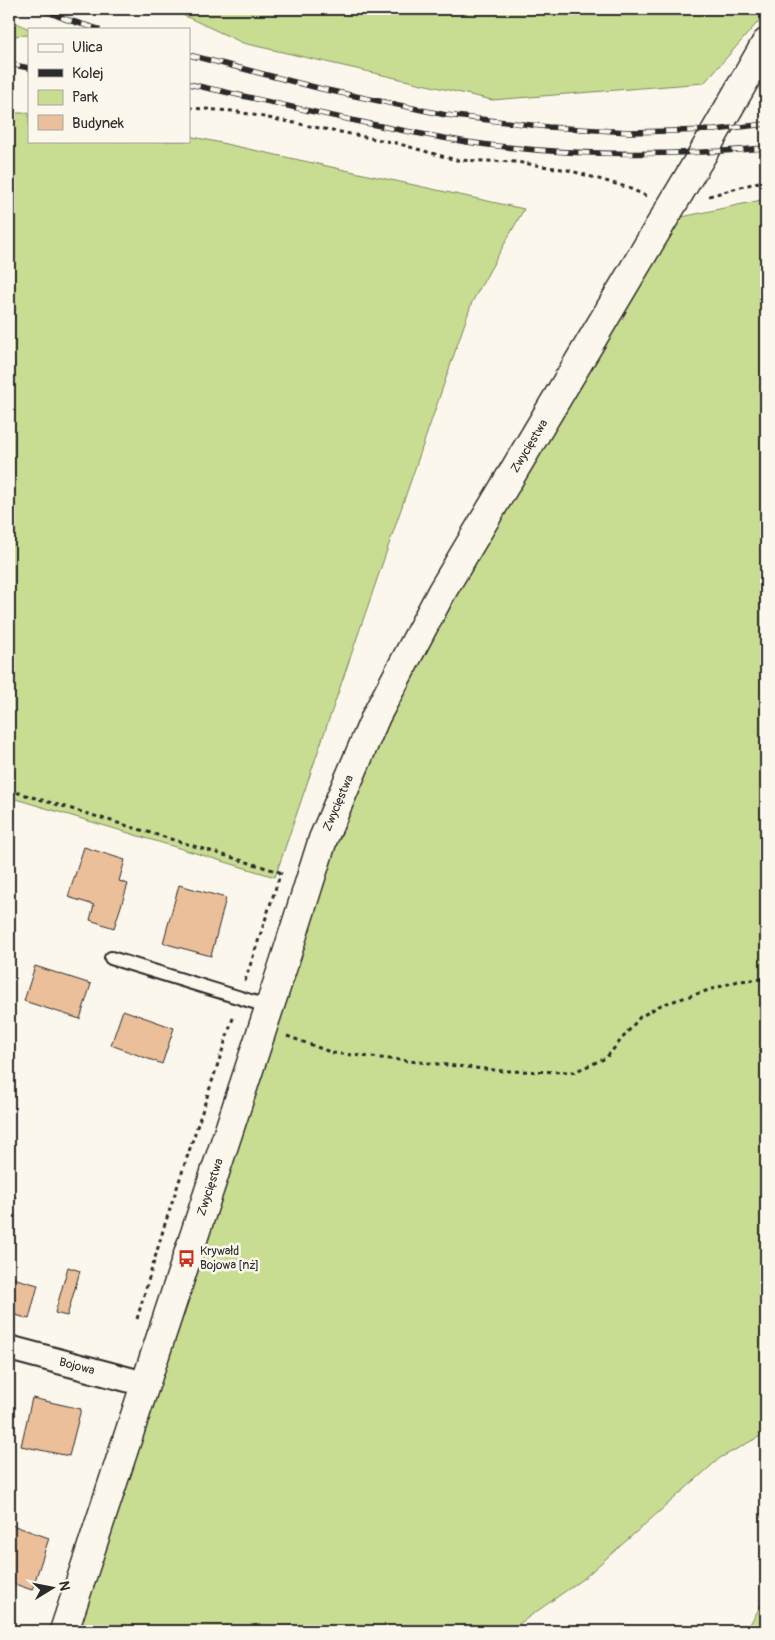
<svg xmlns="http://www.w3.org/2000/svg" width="775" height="1640" viewBox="0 0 775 1640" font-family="Pangolin,sans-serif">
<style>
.green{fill:#c9dd92;stroke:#7a845e}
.building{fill:#eabf9a;stroke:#2b2b2b}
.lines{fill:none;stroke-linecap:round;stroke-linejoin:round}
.service-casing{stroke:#2b2b2b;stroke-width:16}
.minor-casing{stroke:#2b2b2b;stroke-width:28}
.secondary-casing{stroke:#2b2b2b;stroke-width:31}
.path{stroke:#2b2b2b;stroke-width:3;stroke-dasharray:4 4;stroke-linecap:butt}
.service{stroke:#fbf7ec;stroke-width:12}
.minor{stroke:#fbf7ec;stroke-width:24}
.secondary{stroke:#fbf7ec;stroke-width:28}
.rail-casing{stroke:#2b2b2b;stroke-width:5.5}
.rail{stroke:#fbf7ec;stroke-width:4;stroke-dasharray:11;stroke-linecap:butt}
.labels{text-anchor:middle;stroke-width:5;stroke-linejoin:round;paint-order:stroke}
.street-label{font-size:12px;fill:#2b2b2b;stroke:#fbf7ec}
.poi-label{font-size:12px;fill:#2b2b2b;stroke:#fbf7ec;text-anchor:start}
</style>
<rect width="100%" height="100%" fill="#fbf7ec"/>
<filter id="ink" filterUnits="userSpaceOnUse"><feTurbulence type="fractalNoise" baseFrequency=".02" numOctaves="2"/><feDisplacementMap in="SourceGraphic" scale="10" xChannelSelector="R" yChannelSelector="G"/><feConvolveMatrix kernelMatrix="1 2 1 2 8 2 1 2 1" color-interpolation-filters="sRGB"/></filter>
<g filter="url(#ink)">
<g class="green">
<path d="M170,9H766V13L704,83L492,100L243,43Z"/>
<path d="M9,19L29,29V35L9,36Z"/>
<path d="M9,113H29V141H189V136L524,209L472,302L275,877L9,797Z"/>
<path d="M766,199V1433L720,1458L584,1578L509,1631H76L358,780L502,510L682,217Z"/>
<path d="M766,1597V1631H746Z"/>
</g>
<g class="building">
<path d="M84,847L125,860L119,881L128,884L114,928L90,920L94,905L68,897Z"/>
<path d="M179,885L226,898L211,956L163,943Z"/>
<path d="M35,966L91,984L80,1019L24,1001Z"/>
<path d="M123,1010L174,1028L162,1064L111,1045Z"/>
<path d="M9,1195L16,1197L11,1214L9,1213Z"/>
<path d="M68,1267L80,1271L67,1316L55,1313Z"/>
<path d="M9,1277L38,1285L29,1319L9,1313Z"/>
<path d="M32,1398L81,1409L69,1456L21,1446Z"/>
<path d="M9,1524L49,1538L32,1590L9,1582Z"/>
</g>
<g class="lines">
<defs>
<path id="service" d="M111,958L270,1007"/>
<path id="minor" d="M9,1348L145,1384"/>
<path id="secondary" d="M64,1631L284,963L323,839L376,716L441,593L703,153L766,43"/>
</defs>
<use href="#service" class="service-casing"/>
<use href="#minor" class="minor-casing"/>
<use href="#secondary" class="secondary-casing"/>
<g class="path">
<path d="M189,108L233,111L396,143L456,160L516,162L568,170L626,187L649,197"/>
<path d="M709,196L766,180"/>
<path d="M9,790L283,873"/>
<path d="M245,981L281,872"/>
<path d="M287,1036L333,1053L504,1071L574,1072L606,1058L640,1017L661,1005L738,981L766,979"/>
<path d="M137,1319L164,1227L234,1015"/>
</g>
<use href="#service" class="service"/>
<use href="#minor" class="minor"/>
<use href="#secondary" class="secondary"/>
<defs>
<g id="rail">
<path d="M41,9L65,19L98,29"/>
<path d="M189,55L322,89L446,115L548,127L629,132L715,130L766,124"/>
<path d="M9,64L29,68"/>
<path d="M189,84C281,104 374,127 467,142C566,157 667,156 766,148"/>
</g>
</defs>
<use href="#rail" class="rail-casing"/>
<use href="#rail" class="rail"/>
</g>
</g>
<defs>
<symbol id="bus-bare" viewBox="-9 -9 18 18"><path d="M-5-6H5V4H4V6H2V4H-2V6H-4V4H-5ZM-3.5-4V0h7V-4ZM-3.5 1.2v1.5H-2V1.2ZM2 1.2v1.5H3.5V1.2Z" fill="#c8321e" stroke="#fbf7ec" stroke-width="2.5" paint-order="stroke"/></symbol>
</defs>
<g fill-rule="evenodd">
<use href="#bus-bare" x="174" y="1246" width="25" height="25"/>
</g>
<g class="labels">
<g class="street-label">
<text transform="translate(529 446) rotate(-59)" y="4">Zwycięstwa</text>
<text transform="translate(338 803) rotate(-67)" y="4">Zwycięstwa</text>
<text transform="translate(210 1187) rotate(-72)" y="4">Zwycięstwa</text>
<text transform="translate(77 1366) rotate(15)" y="4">Bojowa</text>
</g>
<g class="poi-label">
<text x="200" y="1255">Krywałd<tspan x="200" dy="14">Bojowa [nż]</tspan></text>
</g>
</g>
<rect width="775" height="1640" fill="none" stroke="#fbf7ec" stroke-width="30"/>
<rect x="15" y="15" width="745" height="1610" fill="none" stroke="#2b2b2b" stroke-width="2" filter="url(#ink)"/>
<rect x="28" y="28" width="162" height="115" fill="#fbf7ec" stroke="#a8a59f"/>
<rect x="38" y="44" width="25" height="8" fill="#fbf7ec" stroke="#a8a59f"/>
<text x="72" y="52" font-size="15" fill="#2b2b2b">Ulica</text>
<rect x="38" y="69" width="25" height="8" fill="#2b2b2b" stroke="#a8a59f"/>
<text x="72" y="78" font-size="15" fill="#2b2b2b">Kolej</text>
<rect x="38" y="90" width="25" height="15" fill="#c9dd92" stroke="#a8a59f"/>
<text x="72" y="102" font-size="15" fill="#2b2b2b">Park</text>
<rect x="38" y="115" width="25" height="15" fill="#eabf9a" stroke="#a8a59f"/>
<text x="72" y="128" font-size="15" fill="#2b2b2b">Budynek</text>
<g transform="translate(52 1588) rotate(80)" stroke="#fbf7ec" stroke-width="4" paint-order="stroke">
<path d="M0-4L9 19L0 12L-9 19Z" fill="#2b2b2b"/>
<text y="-8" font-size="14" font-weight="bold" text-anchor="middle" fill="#2b2b2b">N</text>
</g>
</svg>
